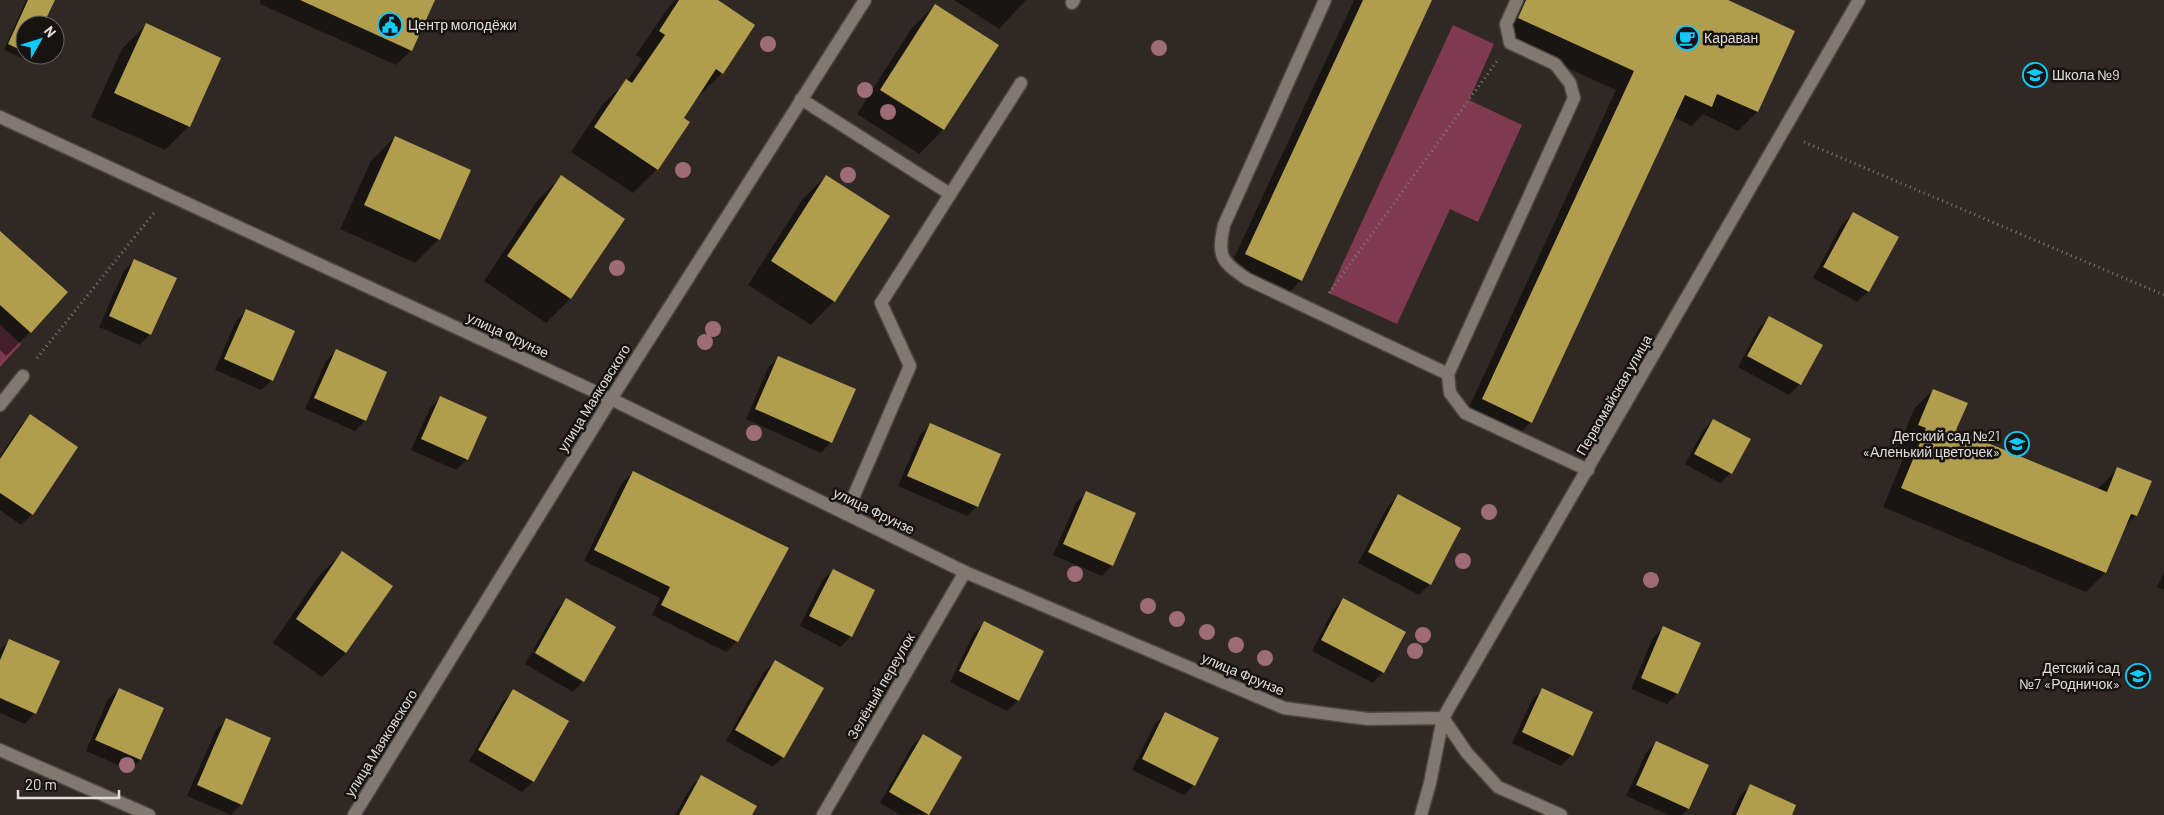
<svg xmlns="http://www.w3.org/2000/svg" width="2164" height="815" viewBox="0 0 2164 815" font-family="Barlow,sans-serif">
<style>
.green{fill:#7f3a51}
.shadow{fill:#0007}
.building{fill:#b09d4e}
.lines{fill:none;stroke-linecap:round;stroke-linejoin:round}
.minor-casing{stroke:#4c4741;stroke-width:15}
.path{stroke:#7e7973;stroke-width:3;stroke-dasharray:1 4;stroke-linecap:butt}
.minor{stroke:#807871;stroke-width:12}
.tree{fill:#9e6c77}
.labels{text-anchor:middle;stroke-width:5;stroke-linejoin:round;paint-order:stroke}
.poi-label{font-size:14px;fill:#e1ddd9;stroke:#161310;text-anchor:start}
.street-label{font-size:14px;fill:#e1ddd9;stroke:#161310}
</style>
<rect width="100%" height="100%" fill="#302923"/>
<g class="green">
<path d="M1453,25L1494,44L1469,100L1522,125L1478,222L1450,209L1397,324L1329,293Z"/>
<path d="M0,325L21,344L0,367Z"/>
</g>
<g class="shadow">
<path d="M26,0H53L42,25H25V55H28L24,59L4,50Z"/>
<path d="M261,0H434L411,50L396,65L260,4Z"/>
<path d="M675,0H716L722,73L698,97L682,118L688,122L657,169L633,193L571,152L603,104L627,81L642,59L636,55L668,8Z"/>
<path d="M954,0H1026L999,29Z"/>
<path d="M1354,0H1431L1301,280L1283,299L1227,273Z"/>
<path d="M1517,0H1725L1794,32L1757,112L1738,131L1703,114L1692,126L1673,117L1531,422L1512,441L1464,418L1616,90L1500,37Z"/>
<path d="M935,5L997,45L943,130L919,154L857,114L911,29Z"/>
<path d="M146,25L189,126L165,150L91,117L122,49Z"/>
<path d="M395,137L439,239L415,263L340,229L371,161Z"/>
<path d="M826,176L834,301L811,325L748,285L802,200Z"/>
<path d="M561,177L623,219L570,299L546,323L484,281L537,201Z"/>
<path d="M1853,214L1897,238L1868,292L1857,302L1813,278L1842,224Z"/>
<path d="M0,233L30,332L6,356L0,350Z"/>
<path d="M135,260L150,334L140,345L99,327L124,271Z"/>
<path d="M247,311L272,380L261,390L215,370L236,321Z"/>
<path d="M1770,317L1821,345L1800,384L1789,395L1738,367L1759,328Z"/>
<path d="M336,351L386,373L365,421L355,431L305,409L326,361Z"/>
<path d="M779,357L831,442L821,453L746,419L768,368Z"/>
<path d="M1933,390L1955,431L2097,490L2117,469L2136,515L2124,528L2105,573L2086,592L1883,507L1908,447L1900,444L1914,409Z"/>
<path d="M440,398L467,459L456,470L411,450L430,408Z"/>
<path d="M30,416L77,447L32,514L21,525L0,510V456L20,426Z"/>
<path d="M1713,420L1731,473L1720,483L1685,464L1703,431Z"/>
<path d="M931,424L977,506L967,516L898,486L920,435Z"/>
<path d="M633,472L788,548L736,642L726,652L652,615L660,598L584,561L622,483Z"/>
<path d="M1087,492L1112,565L1102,576L1053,555L1076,503Z"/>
<path d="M1399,496L1460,528L1430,584L1419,595L1358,563L1388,506Z"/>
<path d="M342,553L346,653L322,677L273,643L318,577Z"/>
<path d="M833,570L851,636L841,647L800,626L822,581Z"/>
<path d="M2164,572V590L2157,587Z"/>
<path d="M566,600L583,681L573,692L525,664L532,652L582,682V679L533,650L556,610Z"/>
<path d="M1343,600L1383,672L1373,683L1312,651L1333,610Z"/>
<path d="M985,623L1042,651L1018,701L1007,711L950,682L974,633Z"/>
<path d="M1663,628L1699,644L1677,694L1667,704L1631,689L1653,638Z"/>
<path d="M10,640L35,713L25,724L0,713V650Z"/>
<path d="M775,662L783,757L773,767L726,741L764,672Z"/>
<path d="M119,689L163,709L140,760L130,770L86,751L108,699Z"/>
<path d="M1542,690L1572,755L1561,766L1512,743L1532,700Z"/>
<path d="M514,691L567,722L533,782L522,792L469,761L503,701Z"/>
<path d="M1166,713L1194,785L1184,795L1132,770L1155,724Z"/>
<path d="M227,720L241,804L231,815L187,796L216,730Z"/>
<path d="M923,736L928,814L901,815L880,803L912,746Z"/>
<path d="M1657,742L1688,809L1682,815H1669L1626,796L1646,753Z"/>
<path d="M701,777L751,815H675L691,787Z"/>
<path d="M1750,786L1790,815H1731L1740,796Z"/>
</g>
<g class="building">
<path d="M28,0H55L43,25H25V52L8,44Z"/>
<path d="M300,0H435L412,51Z"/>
<path d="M679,0H718L755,25L723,74L716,69L684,118L690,122L658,170L594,127L626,79L632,83L665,35L659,31Z"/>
<path d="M1363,0H1432L1302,281L1245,254Z"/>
<path d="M1526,0H1728L1795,31L1758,112L1717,94L1712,107L1685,95L1532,423L1482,399L1634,71L1518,18Z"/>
<path d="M935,4L999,45L944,130L880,90Z"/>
<path d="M146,23L221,58L190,127L114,93Z"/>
<path d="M395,136L471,170L440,240L364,205Z"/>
<path d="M561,175L625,219L571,299L507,256Z"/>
<path d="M826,175L890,216L835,302L771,261Z"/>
<path d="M1853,212L1899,237L1869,292L1823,267Z"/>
<path d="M0,231L68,292L31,333L0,305Z"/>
<path d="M134,259L177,278L151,335L109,316Z"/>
<path d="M246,309L295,331L273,381L224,359Z"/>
<path d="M1769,316L1823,345L1801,385L1747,356Z"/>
<path d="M336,349L387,372L366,421L314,398Z"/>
<path d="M778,356L856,389L832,443L755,409Z"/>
<path d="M1933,389L1968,403L1956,430L2107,492L2117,467L2152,481L2137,516L2131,514L2106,573L1901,488L1926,428L1918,425Z"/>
<path d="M440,396L487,417L468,460L421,439Z"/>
<path d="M30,414L78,447L33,515L0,493V459Z"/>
<path d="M1713,419L1751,439L1732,474L1694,454Z"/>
<path d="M930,423L1001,454L978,507L907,476Z"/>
<path d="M633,471L789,548L738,642L661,605L670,587L594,550Z"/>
<path d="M1086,491L1136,513L1113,566L1063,544Z"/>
<path d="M1398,494L1461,528L1431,585L1368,552Z"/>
<path d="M342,551L393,586L346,653L296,619Z"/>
<path d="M833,569L875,590L852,637L809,616Z"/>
<path d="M566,598L616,627L584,682L535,653Z"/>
<path d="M1343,598L1406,632L1384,673L1321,640Z"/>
<path d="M984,621L1044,651L1019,701L959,671Z"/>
<path d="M1663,626L1701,643L1678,694L1641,678Z"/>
<path d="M9,639L60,661L36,714L0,698V660Z"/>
<path d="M775,660L824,688L784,758L735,730Z"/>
<path d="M119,688L164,708L141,760L95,740Z"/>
<path d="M1542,688L1593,712L1573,756L1522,732Z"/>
<path d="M513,689L569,721L534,782L478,750Z"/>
<path d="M1165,712L1219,738L1195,786L1142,759Z"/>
<path d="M226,718L271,738L242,805L197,785Z"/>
<path d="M923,734L962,757L929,815L889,792Z"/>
<path d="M1656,741L1709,765L1689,809L1636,785Z"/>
<path d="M701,775L757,806L752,815H679Z"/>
<path d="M1750,784L1796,805L1792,815H1736Z"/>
</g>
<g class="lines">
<defs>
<g id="minor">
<path d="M1325,0L1224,225C1217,257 1221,261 1247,279L1448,374"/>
<path d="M1517,0L1506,24L1510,43L1555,64L1570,83L1574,98L1448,374L1450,393L1465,413L1588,470"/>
<path d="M1072,3L1074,0"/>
<path d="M801,99L950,194"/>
<path d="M0,117L611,399L965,572L1284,708L1368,719L1443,718L1467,753L1498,787L1561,815"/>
<path d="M0,405L23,376"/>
<path d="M846,514L910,366L881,303L1021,83"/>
<path d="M0,750L149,815"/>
<path d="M354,815L611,399L865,0"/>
<path d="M823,815L965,572"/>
<path d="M1421,815L1430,783L1443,718L1859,0"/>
</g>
</defs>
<use href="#minor" class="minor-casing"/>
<g class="path">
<path d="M1804,142L2164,295"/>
<path d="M1329,293L1497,61"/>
<path d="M37,358L154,213"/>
</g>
<use href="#minor" class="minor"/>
</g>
<g class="tree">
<circle cx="768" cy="44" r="8"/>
<circle cx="1159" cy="48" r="8"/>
<circle cx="865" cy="90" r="8"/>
<circle cx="888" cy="112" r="8"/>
<circle cx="683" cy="170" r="8"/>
<circle cx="848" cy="175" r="8"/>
<circle cx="617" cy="268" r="8"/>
<circle cx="713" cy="329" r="8"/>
<circle cx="705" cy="342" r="8"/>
<circle cx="754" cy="433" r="8"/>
<circle cx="1489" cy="512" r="8"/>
<circle cx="1463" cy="561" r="8"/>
<circle cx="1075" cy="574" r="8"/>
<circle cx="1651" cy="580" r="8"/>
<circle cx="1148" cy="606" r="8"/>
<circle cx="1177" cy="619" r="8"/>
<circle cx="1207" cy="632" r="8"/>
<circle cx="1423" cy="635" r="8"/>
<circle cx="1236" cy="645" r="8"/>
<circle cx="1415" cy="651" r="8"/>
<circle cx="1265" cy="658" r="8"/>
<circle cx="127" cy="765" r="8"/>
</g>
<defs>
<symbol id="civic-ring" viewBox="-11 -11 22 22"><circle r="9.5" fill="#161310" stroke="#0fcafa" stroke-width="1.5"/><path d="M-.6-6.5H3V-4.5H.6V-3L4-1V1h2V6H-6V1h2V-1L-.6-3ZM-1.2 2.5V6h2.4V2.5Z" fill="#0fcafa"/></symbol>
<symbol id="cafe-ring" viewBox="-11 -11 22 22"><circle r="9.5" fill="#161310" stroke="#0fcafa" stroke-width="1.5"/><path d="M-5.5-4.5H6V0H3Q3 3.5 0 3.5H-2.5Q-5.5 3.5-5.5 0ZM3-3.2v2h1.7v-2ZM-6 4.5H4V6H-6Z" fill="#0fcafa"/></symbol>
<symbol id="school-ring" viewBox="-11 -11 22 22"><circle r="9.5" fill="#161310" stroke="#0fcafa" stroke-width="1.5"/><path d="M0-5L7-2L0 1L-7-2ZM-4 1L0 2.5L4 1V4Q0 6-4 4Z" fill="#0fcafa"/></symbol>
</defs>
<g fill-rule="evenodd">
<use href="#civic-ring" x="376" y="11" width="28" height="28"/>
<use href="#cafe-ring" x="1673" y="24" width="28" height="28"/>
<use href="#school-ring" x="2021" y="61" width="28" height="28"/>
<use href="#school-ring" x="2003" y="430" width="28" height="28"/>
<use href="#school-ring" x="2124" y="662" width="28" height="28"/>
</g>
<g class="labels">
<g class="poi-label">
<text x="408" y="30">Центр молодёжи</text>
<text x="1704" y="43">Караван</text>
<text x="2052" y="80">Школа №9</text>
<text x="2000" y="441" text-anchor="end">Детский сад №21<tspan x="2000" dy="16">«Аленький цветочек»</tspan></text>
<text x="2120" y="673" text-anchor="end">Детский сад<tspan x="2120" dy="16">№7 «Родничок»</tspan></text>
</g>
<g class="street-label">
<text transform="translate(508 335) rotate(25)" y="5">улица Фрунзе</text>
<text transform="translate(1614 395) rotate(-60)" y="5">Первомайская улица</text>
<text transform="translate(594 398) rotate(-58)" y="5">улица Маяковского</text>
<text transform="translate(874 511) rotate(26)" y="5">улица Фрунзе</text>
<text transform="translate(1243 674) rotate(23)" y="5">улица Фрунзе</text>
<text transform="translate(881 686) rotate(-60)" y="5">Зелёный переулок</text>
<text transform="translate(381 743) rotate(-58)" y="5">улица Маяковского</text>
</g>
</g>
<g transform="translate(40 40) rotate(51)"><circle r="24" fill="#161310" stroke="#676460"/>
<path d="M0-4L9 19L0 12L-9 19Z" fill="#0fcafa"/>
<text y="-8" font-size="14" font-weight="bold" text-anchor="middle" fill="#e1ddd9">N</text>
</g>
<path d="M18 790v8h101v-8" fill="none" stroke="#e1ddd9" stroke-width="2.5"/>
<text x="25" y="790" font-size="15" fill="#e1ddd9" stroke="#161310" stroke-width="4" paint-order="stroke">20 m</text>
</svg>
